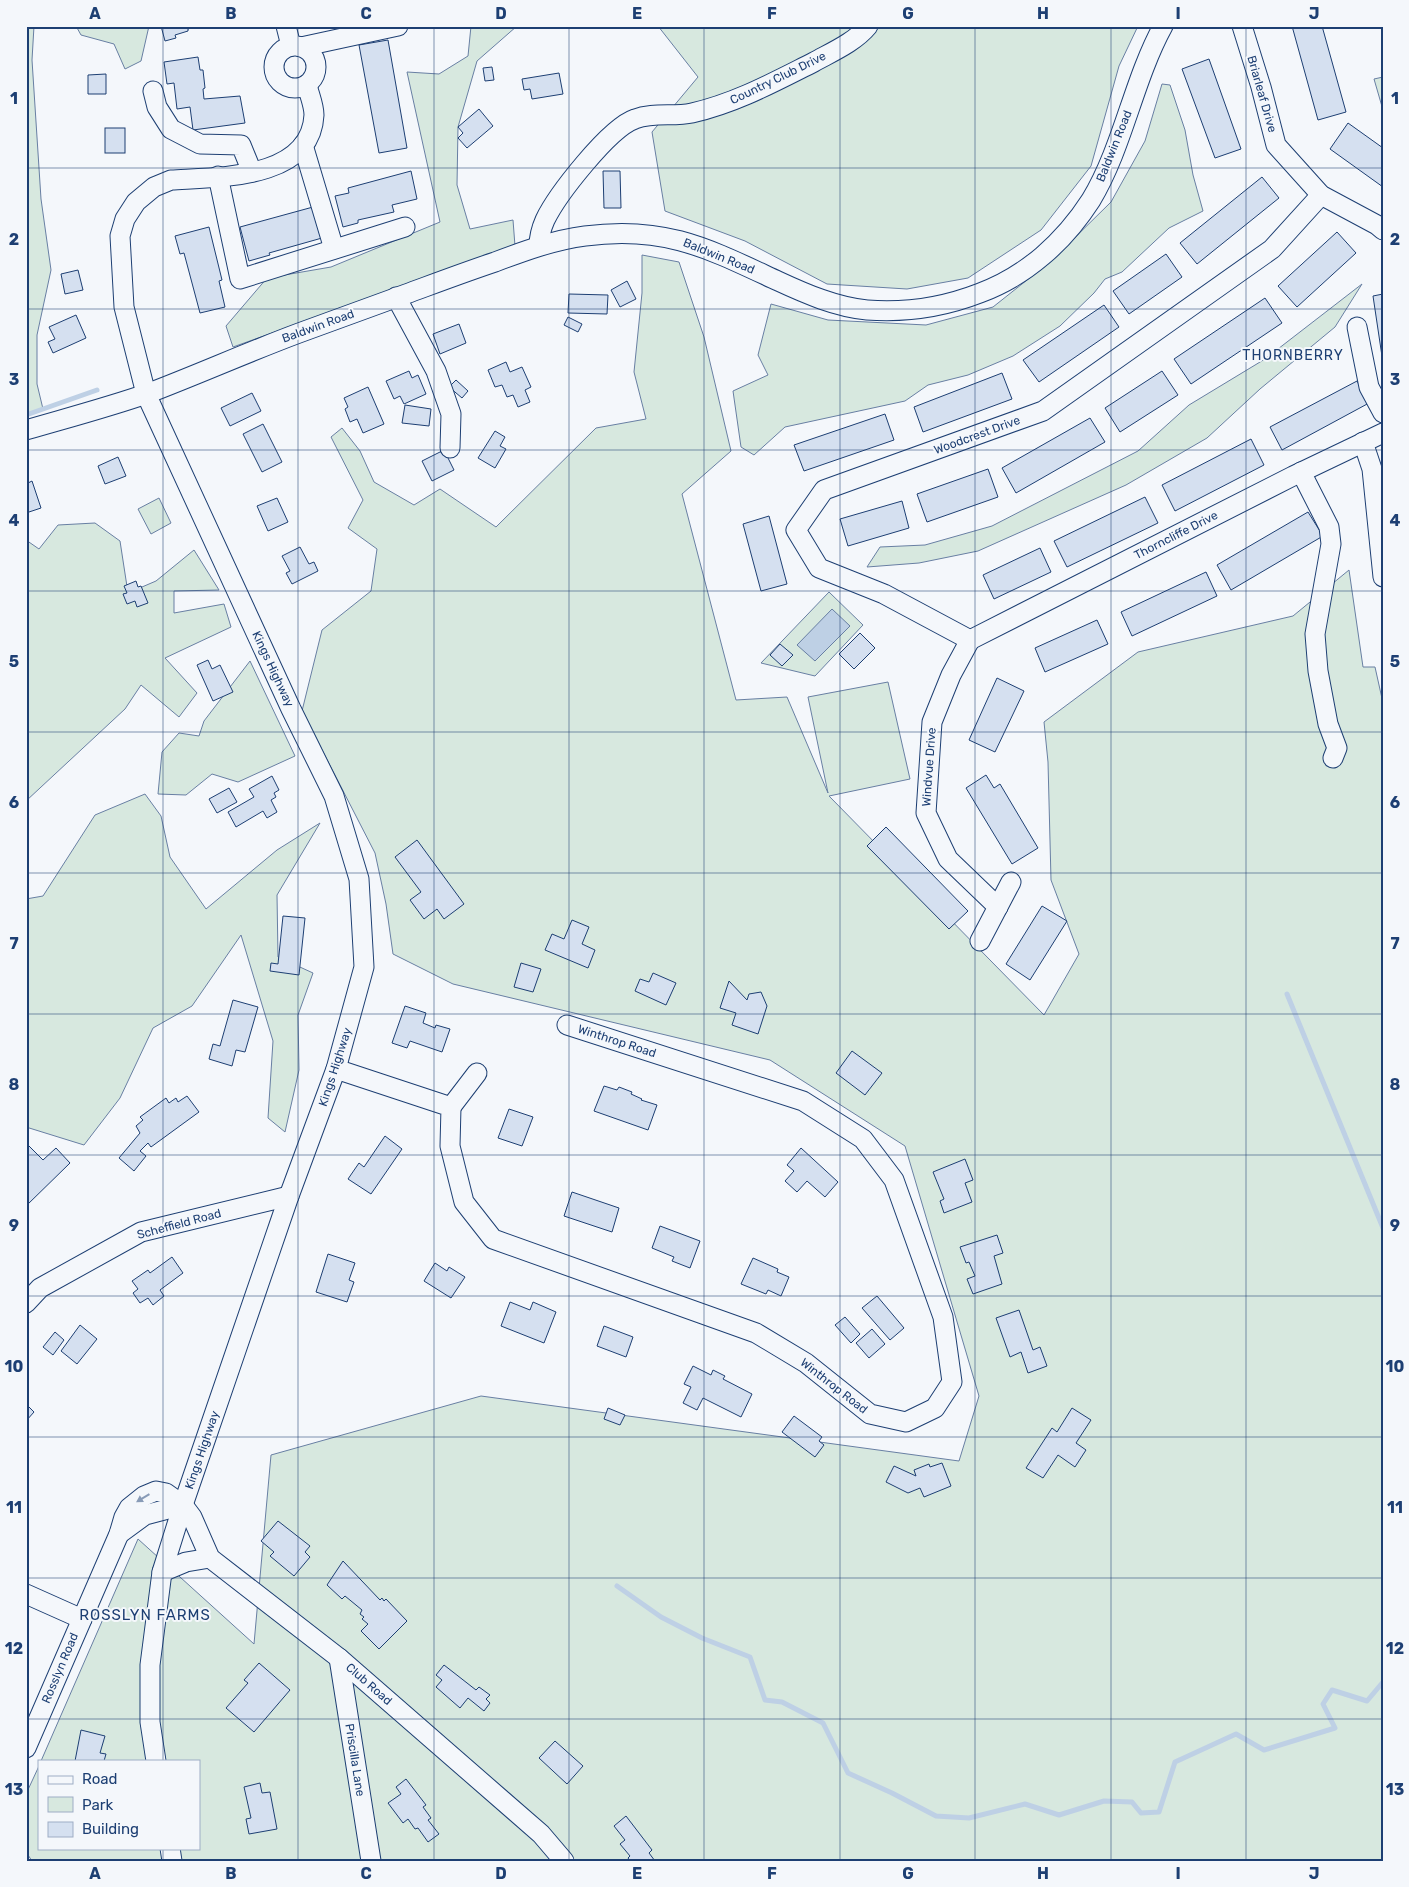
<svg xmlns="http://www.w3.org/2000/svg" width="1409" height="1887" viewBox="0 0 1409 1887" font-family="Rubik,sans-serif">
<style>
.green{fill:#d7e8df;stroke:#687fa3}
.water{fill:#bed0e5;stroke:#687fa3}
.lines{fill:none;stroke-linecap:round;stroke-linejoin:round}
.stream{stroke:#bed0e5;stroke-width:5}
.building{fill:#d5e0f0;stroke:#1d3f73}
.minor-casing{stroke:#1d3f73;stroke-width:21}
.minor{stroke:#f4f7fb;stroke-width:19}
.oneway{fill:#889bb7}
.grid{fill:none;stroke:#1d3f73;stroke-width:1;stroke-opacity:0.55}
.labels{text-anchor:middle;stroke-width:4;stroke-linejoin:round;paint-order:stroke}
.street-label{font-size:12px;fill:#1d3f73;stroke:#f4f7fb}
.neighbourhood-label{font-size:14px;letter-spacing:1px;fill:#1d3f73;stroke:#f4f7fb}
.quarter-label{font-size:15px;letter-spacing:1px;fill:#1d3f73;stroke:#f4f7fb}
.neatline{fill:none;stroke:#1d3f73;stroke-width:2}
.grid-label{font-size:16px;text-anchor:middle;font-weight:bold;fill:#1d3f73}
</style>
<rect width="100%" height="100%" fill="#f4f7fb"/>
<g class="green">
<path d="M26,26H34L32,60L41,199L51,270L37,335V384L43,409L26,415Z"/>
<path d="M76,26H149L141,61L125,69L114,44L81,35Z"/>
<path d="M471,26H517L477,61L458,127L457,185L470,229L513,220L515,246L233,347L226,326L267,278L331,267L440,222L407,72L439,74L468,56Z"/>
<path d="M658,26H1138L1119,66L1091,166L1041,230L968,278L907,289L827,284L745,241L665,211L652,132L698,77Z"/>
<path d="M1383,77V110L1374,79Z"/>
<path d="M1162,84L1170,85L1185,130L1193,175L1203,211L1169,228L1122,272L1105,279L1094,293L1060,326L1013,356L968,375L928,385L905,401L785,427L754,455L741,447L733,391L768,375L758,355L771,304L828,320L926,325L993,307L1051,261L1111,202L1145,141Z"/>
<path d="M642,255L679,262L704,337L731,451L682,494L736,700L787,697L828,793L808,697L888,682L910,779L829,796L1044,1015L1079,954L1051,880L1048,762L1044,722L1138,652L1293,616L1349,570L1363,667H1375L1383,703V1861H32L26,1852V1794L39,1766V1848H199V1761H41L138,1539L254,1644L271,1455L481,1396L959,1461L979,1396L905,1146L770,1060L453,984L393,954L386,904L375,853L302,711L322,630L371,591L377,549L348,528L363,500L331,437L342,428L360,451L374,482L414,505L440,489L496,527L596,428L646,419L634,372L642,293Z"/>
<path d="M1362,284L1335,327L1260,389L1207,438L1126,485L978,551L919,563L867,567L880,547L925,545L992,526L1138,451L1189,405L1265,359Z"/>
<path d="M159,498L171,523L151,534L138,509Z"/>
<path d="M95,523L120,541L128,593L156,581L194,550L219,590L174,591V613L224,604L231,627L165,658L197,693L179,717L141,685L125,709L26,801V540L39,549L58,525Z"/>
<path d="M829,592L863,625L815,676L761,663Z"/>
<path d="M250,661L295,756L238,782L212,774L186,795L158,794L162,752L179,733L199,736L204,721Z"/>
<path d="M145,794L161,816L170,857L206,909L277,850L320,823L277,895L278,957L313,973L298,1015L299,1070L285,1132L268,1118L273,1041L241,935L192,1006L153,1028L120,1098L84,1145L26,1127V899L43,896L95,815Z"/>
</g>
<path class="water" d="M832,609L850,626L815,661L797,645Z"/>
<g class="lines">
<g class="stream">
<path d="M26,415L97,390"/>
<path d="M1287,994L1383,1228"/>
<path d="M617,1586L661,1617L702,1638L750,1657L765,1700L782,1702L823,1723L848,1773L892,1793L936,1816L969,1818L1025,1804L1059,1815L1104,1801L1132,1802L1141,1813L1159,1812L1175,1762L1236,1734L1264,1750L1335,1728L1323,1704L1332,1690L1367,1701L1383,1682"/>
</g>
</g>
<g class="building">
<path d="M161,26H196L188,29V31L175,35L176,38L165,41Z"/>
<path d="M1292,26H1322L1346,112L1318,120Z"/>
<path d="M388,40L407,148L379,153L359,45Z"/>
<path d="M198,57L200,70H203L205,88L203,89L204,99L240,96L245,123L193,130L190,107L177,109L174,83L167,84L164,62Z"/>
<path d="M1209,59L1241,149L1215,158L1182,69Z"/>
<path d="M492,67L494,80L485,81L483,68Z"/>
<path d="M559,73L563,94L532,99L530,89L524,90L522,79Z"/>
<path d="M106,74V94H88V75Z"/>
<path d="M479,109L493,126L467,148L458,138L463,133L458,127Z"/>
<path d="M1348,123L1383,148V187L1330,149Z"/>
<rect x="105" y="128" width="20" height="25"/>
<path d="M411,171L417,199L392,205L394,212L358,220V223L343,227L335,196L349,193L348,188Z"/>
<path d="M603,171H620L621,208H604Z"/>
<path d="M1262,177L1279,198L1197,264L1180,243Z"/>
<path d="M313,207L322,238L269,253L270,255L249,261L240,227Z"/>
<path d="M209,227L222,280L219,281L225,307L200,313L184,253L180,254L175,236Z"/>
<path d="M1337,232L1356,253L1297,307L1278,286Z"/>
<path d="M1166,254L1182,277L1129,314L1113,291Z"/>
<path d="M78,270L83,290L65,294L61,274Z"/>
<path d="M627,281L636,299L620,307L611,290Z"/>
<path d="M569,294L608,295L607,314L568,313Z"/>
<path d="M1383,294V363L1373,296Z"/>
<path d="M1265,298L1282,323L1191,384L1174,359Z"/>
<path d="M1104,305L1119,327L1039,382L1023,360Z"/>
<path d="M76,315L86,338L53,353L48,342L55,339L49,327Z"/>
<path d="M568,317L582,324L578,332L564,325Z"/>
<path d="M459,324L466,343L440,354L433,334Z"/>
<path d="M506,362L510,372L522,367L531,387L525,390L530,402L518,407L513,395L507,397L502,385L495,387L488,370Z"/>
<path d="M409,371L412,378L418,375L426,394L404,404L400,396L394,399L386,381Z"/>
<path d="M1162,371L1178,395L1120,432L1105,408Z"/>
<path d="M1002,373L1012,399L923,432L914,407Z"/>
<path d="M456,380L468,391L462,398L449,387Z"/>
<path d="M1357,381L1369,403L1282,450L1270,427Z"/>
<path d="M368,387L384,424L363,433L357,419L350,422L345,409L348,407L344,398Z"/>
<path d="M252,393L261,411L230,426L221,408Z"/>
<path d="M405,405L431,409L429,426L402,423Z"/>
<path d="M885,414L894,440L804,471L794,445Z"/>
<path d="M1090,418L1105,442L1016,493L1002,468Z"/>
<path d="M263,424L282,462L262,472L243,434Z"/>
<path d="M495,431L505,437L500,446L506,449L495,468L478,458Z"/>
<path d="M1251,439L1264,465L1175,511L1162,485Z"/>
<path d="M444,450L454,470L432,481L422,461Z"/>
<path d="M118,457L126,476L105,484L98,466Z"/>
<path d="M988,469L998,497L927,522L917,494Z"/>
<path d="M32,481L41,508L26,513V484Z"/>
<path d="M1145,497L1158,523L1067,567L1054,541Z"/>
<path d="M277,498L288,522L268,531L257,506Z"/>
<path d="M902,501L909,528L848,546L840,519Z"/>
<path d="M1308,512L1323,536L1231,590L1217,565Z"/>
<path d="M769,516L787,584L761,591L743,524Z"/>
<path d="M300,547L309,564L314,562L318,571L292,584L286,573L290,571L282,556Z"/>
<path d="M1040,548L1051,572L994,599L983,575Z"/>
<path d="M1206,572L1217,596L1132,636L1121,612Z"/>
<path d="M136,581L138,587L141,586L148,603L137,607L135,601L127,604L123,594L127,593L124,586Z"/>
<path d="M1097,620L1108,644L1045,672L1035,648Z"/>
<path d="M860,633L875,648L854,669L839,654Z"/>
<path d="M780,644L793,655L782,666L770,655Z"/>
<path d="M208,660L212,669L220,665L233,692L213,701L197,665Z"/>
<path d="M997,678L1024,691L995,752L969,740Z"/>
<path d="M986,775L994,788L1000,784L1038,848L1012,864L966,788Z"/>
<path d="M272,776L279,790L274,793L276,797L271,800L277,812L267,818L263,811L236,827L228,812L254,797L249,789Z"/>
<path d="M229,788L237,802L217,813L209,799Z"/>
<path d="M886,827L968,911L949,929L867,846Z"/>
<path d="M417,840L464,904L444,919L437,909L424,919L410,900L421,892L395,857Z"/>
<path d="M1042,906L1067,921L1030,980L1006,964Z"/>
<path d="M283,916L305,918L299,975L270,971L271,963L278,964Z"/>
<path d="M572,920L589,927L582,944L595,950L588,968L545,950L552,934L564,939Z"/>
<path d="M521,963L541,969L533,992L514,987Z"/>
<path d="M653,973L676,983L666,1005L635,991L640,979L649,982Z"/>
<path d="M729,981L747,1000L749,994L761,992L767,1006L758,1034L732,1025L736,1013L720,1008Z"/>
<path d="M233,1000L258,1007L245,1052L236,1050L232,1066L209,1059L213,1044L220,1046Z"/>
<path d="M405,1006L426,1013L423,1023L435,1028L436,1025L450,1029L442,1052L410,1041L407,1048L392,1043Z"/>
<path d="M852,1051L882,1073L865,1095L836,1073Z"/>
<path d="M604,1086L617,1090L619,1087L632,1092L631,1094L642,1099L641,1100L657,1105L648,1130L594,1111Z"/>
<path d="M187,1096L199,1112L151,1147L148,1143L140,1151L146,1156L134,1171L119,1158L140,1133L136,1126L143,1120L140,1117L166,1098L169,1103L176,1098L178,1102Z"/>
<path d="M509,1109L533,1117L522,1146L498,1138Z"/>
<path d="M385,1136L402,1149L371,1194L348,1179L359,1163L364,1167Z"/>
<path d="M29,1146L43,1160L56,1148L70,1163L26,1206V1148Z"/>
<path d="M801,1148L838,1182L825,1197L807,1181L797,1192L785,1181L794,1171L787,1165Z"/>
<path d="M965,1159L973,1180L965,1183L972,1202L944,1213L940,1201L944,1199L933,1172Z"/>
<path d="M572,1192L619,1208L612,1232L564,1216Z"/>
<path d="M660,1226L700,1241L690,1268L672,1261L674,1257L652,1248Z"/>
<path d="M997,1235L1003,1253L994,1256L1002,1284L973,1294L967,1279L975,1276L969,1262L966,1263L960,1247Z"/>
<path d="M328,1254L355,1263L349,1280L354,1282L347,1302L316,1292Z"/>
<path d="M172,1257L183,1273L160,1290L164,1296L153,1305L148,1298L140,1303L133,1293L138,1289L132,1281L148,1270L150,1273Z"/>
<path d="M753,1258L778,1269L777,1272L789,1277L781,1296L768,1290L766,1294L741,1284Z"/>
<path d="M435,1263L447,1271L449,1267L465,1277L451,1298L424,1281Z"/>
<path d="M877,1296L904,1328L890,1340L862,1308Z"/>
<path d="M510,1302L530,1310L533,1302L556,1312L544,1343L501,1326Z"/>
<path d="M1019,1310L1033,1350L1040,1347L1047,1366L1028,1373L1021,1352L1010,1357L996,1318Z"/>
<path d="M845,1317L860,1334L851,1343L835,1325Z"/>
<path d="M80,1325L97,1339L77,1364L61,1351Z"/>
<path d="M604,1326L633,1337L626,1357L597,1346Z"/>
<path d="M872,1329L885,1344L869,1358L856,1343Z"/>
<path d="M55,1332L64,1340L53,1355L43,1347Z"/>
<path d="M693,1366L711,1375L713,1370L725,1376L723,1379L752,1394L741,1417L703,1398L697,1410L683,1403L691,1387L684,1384Z"/>
<path d="M26,1404L34,1412L26,1421Z"/>
<path d="M608,1408L625,1415L620,1425L604,1419Z"/>
<path d="M1072,1408L1091,1420L1076,1443L1086,1450L1075,1467L1058,1455L1043,1478L1026,1468L1052,1428L1057,1432Z"/>
<path d="M794,1416L822,1437L819,1441L824,1445L815,1457L782,1432Z"/>
<path d="M942,1463L951,1486L924,1497L920,1488L908,1493L886,1482L894,1466L916,1476L914,1470L929,1464L930,1467Z"/>
<path d="M278,1521L310,1546L305,1552L310,1557L294,1576L270,1556L274,1552L261,1541Z"/>
<path d="M343,1561L380,1600L382,1598L384,1601L386,1599L407,1621L379,1649L361,1631L368,1624L362,1619L364,1617L360,1614L362,1610L345,1596L342,1599L327,1585Z"/>
<path d="M259,1663L290,1690L254,1732L226,1708L248,1683L244,1680Z"/>
<path d="M444,1665L476,1690L479,1687L490,1695L486,1699L490,1703L484,1711L468,1698L460,1708L436,1687L442,1680L436,1675Z"/>
<path d="M81,1730L105,1736L100,1753L106,1754L104,1761H75Z"/>
<path d="M555,1741L583,1766L567,1784L539,1758Z"/>
<path d="M406,1779L426,1805L423,1807L431,1818L428,1820L439,1834L428,1842L418,1828L415,1829L408,1819L403,1823L388,1803L401,1794L396,1787Z"/>
<path d="M260,1783L262,1793L270,1792L277,1829L249,1834L246,1819L251,1818L244,1787Z"/>
<path d="M626,1816L652,1850L649,1853L655,1861H630L628,1858L630,1856L620,1844L625,1840L614,1826Z"/>
</g>
<g class="lines">
<defs>
<g id="minor">
<path d="M286,26L291,46"/>
<path d="M1242,26L1261,87L1276,145L1321,195L1377,225L1383,230"/>
<circle cx="295" cy="67" r="21"/>
<path d="M301,47L398,26"/>
<path d="M153,91L157,107L171,129L200,144L241,145L252,172"/>
<path d="M303,145L334,249"/>
<path d="M218,176L240,279L405,227"/>
<path d="M539,246C539,236 541,229 545,220C557,195 609,128 635,119C653,112 674,117 692,113C736,103 774,82 814,62C832,52 855,42 868,26"/>
<path d="M396,297L436,371L451,414L450,448"/>
<path d="M1357,327L1369,387L1383,413"/>
<path d="M26,430C67,418 109,407 149,393C199,374 248,352 299,333C334,320 370,307 406,294C436,283 465,272 495,262C524,251 554,240 585,236C665,225 709,249 778,281C806,294 836,307 867,310C906,313 944,307 980,293C1026,276 1064,242 1091,200C1123,147 1133,81 1163,26"/>
<path d="M1363,442L1372,469L1383,577"/>
<path d="M1301,472L1329,527L1331,544L1315,634L1318,671L1328,724L1337,748L1333,758"/>
<path d="M970,640L884,594L819,568L796,530L824,490L1043,411L1272,249L1321,195"/>
<path d="M970,640L1293,476L1383,433"/>
<path d="M970,640L951,675L932,722L926,813L948,859L998,907"/>
<path d="M980,941L1011,882"/>
<path d="M336,1069L451,1107L450,1146L464,1202L493,1239L756,1333L806,1363L870,1414L906,1422L935,1408L952,1382L943,1317L894,1180L863,1139L803,1101L567,1025"/>
<path d="M451,1107L477,1073"/>
<path d="M26,1303L40,1288L141,1232L289,1196"/>
<path d="M119,1534L145,1515L183,1505"/>
<path d="M162,1572L186,1562L210,1558"/>
<path d="M26,1594L82,1619"/>
<path d="M339,1658L371,1861"/>
<path d="M26,1748L119,1534L124,1517L129,1508L144,1496L156,1491L166,1493L183,1505L192,1517L210,1558L339,1658L541,1834L564,1861"/>
<path d="M156,1761L150,1722V1665L162,1572L183,1505L289,1196L336,1069L364,967L359,879L334,796L291,709L146,394L124,307L120,236L125,219L136,202L154,187L171,180C217,177 311,180 314,115C314,105 309,94 307,85"/>
<path d="M170,1848L172,1861"/>
</g>
</defs>
<use href="#minor" class="minor-casing"/>
<use href="#minor" class="minor"/>
</g>
<defs><path id="oneway-solid" d="M-6-.8H1V-3.2L6.5 0L1 3.2V.8H-6Z" transform="scale(1.25)"/></defs>
<use class="oneway" href="#oneway-solid" transform="translate(143 1498) rotate(149)"/>
<path class="grid" d="M163,26V1761M298,26V1861M434,26V1861M569,26V1861M704,26V1861M840,26V1861M975,26V1861M1111,26V1861M1246,26V1861M26,168H1383M26,309H1383M26,450H1383M26,591H1383M26,732H1383M26,873H1383M26,1014H1383M26,1155H1383M26,1296H1383M26,1437H1383M26,1578H1383M26,1719H1383M163,1848V1861"/>
<g class="labels">
<g class="street-label">
<text transform="translate(778 78) rotate(-26)" y="4">Country Club Drive</text>
<text transform="translate(1262 94) rotate(74)" y="4">Briarleaf Drive</text>
<text transform="translate(1114 146) rotate(-68)" y="4">Baldwin Road</text>
<text transform="translate(719 256) rotate(22)" y="4">Baldwin Road</text>
<text transform="translate(318 326) rotate(-20)" y="4">Baldwin Road</text>
<text transform="translate(977 435) rotate(-20)" y="4">Woodcrest Drive</text>
<text transform="translate(1176 535) rotate(-27)" y="4">Thorncliffe Drive</text>
<text transform="translate(273 669) rotate(65)" y="4">Kings Highway</text>
<text transform="translate(929 767) rotate(-86)" y="4">Windvue Drive</text>
<text transform="translate(617 1041) rotate(18)" y="4">Winthrop Road</text>
<text transform="translate(335 1067) rotate(-72)" y="4">Kings Highway</text>
<text transform="translate(179 1224) rotate(-15)" y="4">Scheffield Road</text>
<text transform="translate(834 1386) rotate(38)" y="4">Winthrop Road</text>
<text transform="translate(202 1450) rotate(-71)" y="4">Kings Highway</text>
<text transform="translate(60 1668) rotate(-67)" y="4">Rosslyn Road</text>
<text transform="translate(369 1684) rotate(41)" y="4">Club Road</text>
<text transform="translate(355 1760) rotate(81)" y="4">Priscilla Lane</text>
</g>
<g class="neighbourhood-label">
<text x="1293" y="360">THORNBERRY</text>
</g>
<g class="quarter-label">
<text x="145" y="1620">ROSSLYN FARMS</text>
</g>
</g>
<rect width="1409" height="1887" fill="none" stroke="#f4f7fb" stroke-width="55"/>
<rect x="38" y="1760" width="162" height="90" fill="#f4f7fb" stroke="#9eadc5"/>
<rect x="48" y="1776" width="25" height="8" fill="#f4f7fb" stroke="#9eadc5"/>
<text x="82" y="1784" font-size="15" fill="#1d3f73">Road</text>
<rect x="48" y="1797" width="25" height="15" fill="#d7e8df" stroke="#9eadc5"/>
<text x="82" y="1810" font-size="15" fill="#1d3f73">Park</text>
<rect x="48" y="1822" width="25" height="15" fill="#d5e0f0" stroke="#9eadc5"/>
<text x="82" y="1834" font-size="15" fill="#1d3f73">Building</text>
<rect x="28" y="28" width="1354" height="1832" class="neatline"/>
<g class="grid-label">
<text x="95" y="19">A</text>
<text x="231" y="19">B</text>
<text x="366" y="19">C</text>
<text x="501" y="19">D</text>
<text x="637" y="19">E</text>
<text x="772" y="19">F</text>
<text x="908" y="19">G</text>
<text x="1043" y="19">H</text>
<text x="1178" y="19">I</text>
<text x="1314" y="19">J</text>
<text x="14" y="104">1</text>
<text x="1395" y="104">1</text>
<text x="14" y="245">2</text>
<text x="1395" y="245">2</text>
<text x="14" y="385">3</text>
<text x="1395" y="385">3</text>
<text x="14" y="526">4</text>
<text x="1395" y="526">4</text>
<text x="14" y="667">5</text>
<text x="1395" y="667">5</text>
<text x="14" y="808">6</text>
<text x="1395" y="808">6</text>
<text x="14" y="949">7</text>
<text x="1395" y="949">7</text>
<text x="14" y="1090">8</text>
<text x="1395" y="1090">8</text>
<text x="14" y="1231">9</text>
<text x="1395" y="1231">9</text>
<text x="14" y="1372">10</text>
<text x="1395" y="1372">10</text>
<text x="14" y="1513">11</text>
<text x="1395" y="1513">11</text>
<text x="14" y="1654">12</text>
<text x="1395" y="1654">12</text>
<text x="14" y="1795">13</text>
<text x="1395" y="1795">13</text>
<text x="95" y="1879">A</text>
<text x="231" y="1879">B</text>
<text x="366" y="1879">C</text>
<text x="501" y="1879">D</text>
<text x="637" y="1879">E</text>
<text x="772" y="1879">F</text>
<text x="908" y="1879">G</text>
<text x="1043" y="1879">H</text>
<text x="1178" y="1879">I</text>
<text x="1314" y="1879">J</text>
</g>
</svg>
